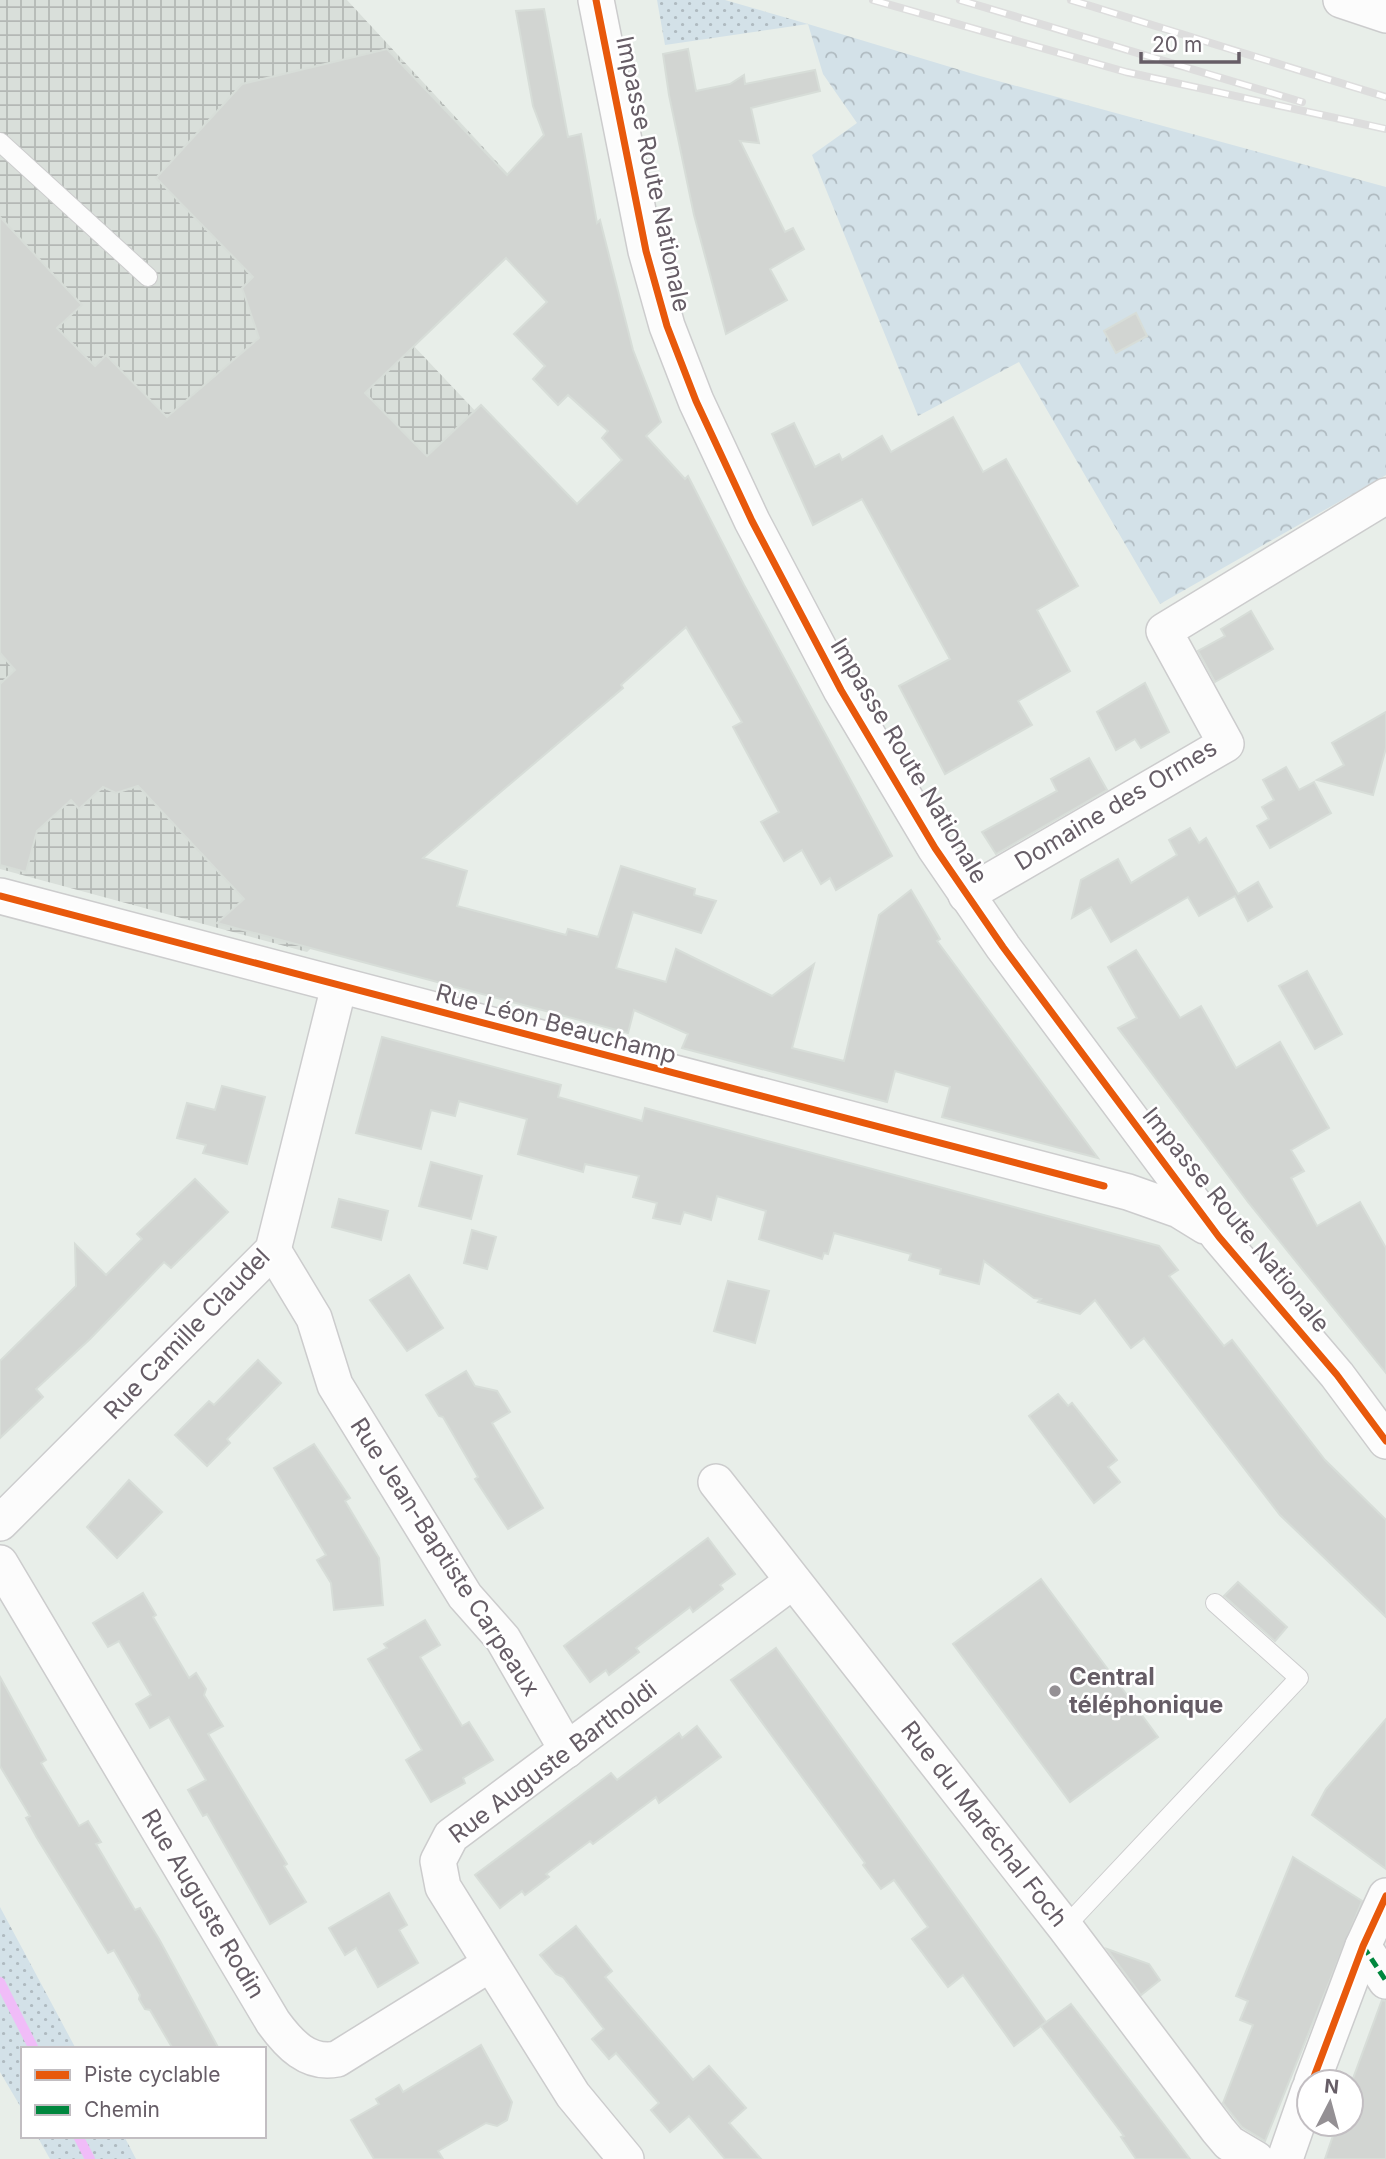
<svg xmlns="http://www.w3.org/2000/svg" width="1386" height="2159" viewBox="0 0 1386 2159" font-family="Inter,sans-serif">
<style>
.industrial{fill:url(#industrial-grid)}
.grass{fill:url(#grass-dots)}
.forest{fill:url(#forest-crowns)}
.lines{fill:none;stroke-linecap:round;stroke-linejoin:round}
.stream{stroke:#f0bcf8;stroke-width:10}
.building{fill:#d2d5d2;stroke:#d7ddd8;stroke-width:2;fill-rule:evenodd}
.lane-casing{stroke:#cccccd;stroke-width:20}
.street-casing{stroke:#cccccd;stroke-width:38}
.lane{stroke:#fcfcfc;stroke-width:18}
.street{stroke:#fcfcfc;stroke-width:35}
.rail-casing{stroke:#ddd;stroke-width:8}
.rail{stroke:#fff;stroke-width:5;stroke-dasharray:16;stroke-linecap:butt}
.quiet{stroke:#00873e;stroke-width:5;stroke-dasharray:10 5;stroke-linecap:butt}
.cycleway-casing{stroke:#fff;stroke-width:11}
.cycleway{stroke:#e8590c;stroke-width:7}
.poi-dot{fill:#949094;stroke:#fff;stroke-width:2.5}
.labels{text-anchor:middle;stroke-width:5;stroke-linejoin:round;paint-order:stroke}
.street-label{font-size:24px;fill:#665d66;stroke:#fff}
.poi-label{font-size:24px;font-weight:bold;fill:#665d66;stroke:#fff;text-anchor:start}
</style>
<defs>
<pattern id="industrial-grid" width="8" height="8" patternUnits="userSpaceOnUse" patternTransform="scale(1.75)"><rect width="8" height="8" fill="#d9dfda"/><path d="M0 4h8M4 0v8" fill="none" stroke="#b4b8b5"/></pattern>
<pattern id="grass-dots" width="8" height="8" patternUnits="userSpaceOnUse" patternTransform="scale(1.75)"><rect width="8" height="8" fill="#d3e1e8"/><path d="M2 2h.1M6 6h.1" fill="none" stroke="#afbac0" stroke-width="1.8" stroke-linecap="round"/></pattern>
<pattern id="forest-crowns" width="20" height="18" patternUnits="userSpaceOnUse" patternTransform="scale(1.75)"><rect width="20" height="18" fill="#d3e1e8"/><path d="M2 6a3 3 0 1 1 6 0M12 15a3 3 0 1 1 6 0" fill="none" stroke="#afbac0"/></pattern>
</defs>
<rect width="100%" height="100%" fill="#e8eee9"/>
<path class="industrial" d="M0,0H347L549,218L411,343L674,621L307,952L0,869Z"/>
<g class="grass">
<path d="M657,0H725L808,24L665,45Z"/>
<path d="M0,1907L76,2049H23V2111L0,2072Z"/>
<path d="M37,2136H124L136,2159H50Z"/>
</g>
<path class="forest" d="M808,24L980,76L1386,187V475L1160,604L1019,362L918,416L812,155L857,123L823,74Z"/>
<g class="lines">
<g class="stream">
<path d="M0,1982L34,2049"/>
<path d="M78,2136L90,2159"/>
</g>
</g>
<g class="building">
<path d="M544,9L568,137L581,134L597,223L600,220L633,350L661,422L646,436L685,479L688,476L744,585L892,856L836,890L830,878L821,884L802,850L784,861L761,822L779,812L733,727L742,722L686,627L621,685L623,688L423,858L467,871L457,906L566,935L568,929L598,937L621,866L695,889L694,895L716,901L701,933L633,912L616,968L666,982L676,949L772,996L814,964L792,1048L844,1061L879,915L911,890L940,939L937,941L1098,1158L942,1117L950,1087L895,1071L887,1102L682,1048L688,1034L634,1010L628,1033L217,923L244,899L138,786L116,793L103,787L79,809L71,800L37,831L26,872L0,865V684L15,670L0,653V217L82,305L57,328L95,366L106,355L167,417L259,338L242,288L253,277L156,178L242,84L387,49L507,175L544,135L533,106L516,11ZM506,258L547,302L514,334L545,366L533,379L558,405L568,395L608,431L602,438L622,460L577,504L481,405L427,456L365,393Z"/>
<path d="M688,49L696,91L730,84L744,75L745,84L815,70L820,91L751,108L759,143L740,141L785,232L793,228L804,249L770,269L787,300L726,334L694,215L669,95L663,54Z"/>
<path d="M1136,313L1147,336L1116,353L1104,331Z"/>
<path d="M953,417L983,472L1006,459L1078,586L1037,610L1070,671L1018,701L1032,725L945,774L899,686L950,659L862,499L813,525L772,434L794,423L815,467L839,454L842,460L882,436L891,452Z"/>
<path d="M1251,611L1273,649L1215,682L1198,651L1225,636L1221,629Z"/>
<path d="M1145,683L1169,732L1141,748L1135,739L1116,750L1097,712Z"/>
<path d="M1386,712V748L1373,795L1317,780L1344,765L1332,743Z"/>
<path d="M1089,758L1107,790L996,854L982,832L1057,791L1051,779Z"/>
<path d="M1286,767L1299,790L1314,782L1331,813L1270,848L1257,826L1269,819L1262,807L1274,800L1263,780Z"/>
<path d="M1190,828L1199,843L1206,838L1238,894L1258,882L1272,907L1248,921L1235,896L1199,916L1188,897L1111,942L1091,907L1072,918L1081,880L1118,859L1131,883L1177,855L1169,840Z"/>
<path d="M1136,950L1180,1018L1201,1006L1236,1068L1280,1042L1329,1128L1291,1150L1304,1171L1291,1178L1317,1226L1360,1202L1386,1248V1373L1248,1202L1118,1028L1137,1018L1108,967Z"/>
<path d="M1307,971L1342,1034L1315,1049L1279,986Z"/>
<path d="M382,1037L561,1085L558,1097L642,1121L645,1108L1159,1246L1178,1270L1169,1276L1224,1346L1232,1340L1325,1460L1386,1520V1617L1280,1515L1144,1338L1131,1348L1095,1300L1080,1314L1038,1302L1041,1299L1034,1298L984,1261L979,1284L940,1274L941,1269L909,1260L911,1254L834,1233L828,1254L824,1253L822,1259L759,1239L766,1211L717,1196L711,1220L684,1212L680,1224L653,1218L657,1203L633,1197L639,1176L585,1164L583,1172L518,1154L527,1119L459,1101L455,1116L431,1110L421,1149L356,1133Z"/>
<path d="M222,1086L265,1097L247,1164L203,1153L206,1145L177,1138L187,1103L215,1110Z"/>
<path d="M431,1162L482,1176L471,1219L419,1206Z"/>
<path d="M195,1179L228,1212L171,1268L164,1262L90,1339L36,1389L43,1397L0,1438V1361L76,1286L75,1244L106,1275L142,1239L137,1234Z"/>
<path d="M339,1199L388,1211L381,1240L332,1227Z"/>
<path d="M472,1230L496,1237L487,1269L464,1263Z"/>
<path d="M409,1275L443,1328L407,1351L370,1300Z"/>
<path d="M728,1281L769,1291L755,1343L714,1331Z"/>
<path d="M258,1360L281,1383L227,1439L230,1443L207,1466L175,1435L209,1401L214,1405Z"/>
<path d="M466,1371L475,1386L497,1391L510,1412L492,1423L543,1508L508,1529L475,1479L478,1477L443,1417L439,1416L426,1395Z"/>
<path d="M1058,1394L1068,1406L1072,1403L1117,1460L1108,1467L1120,1482L1094,1503L1029,1416Z"/>
<path d="M314,1444L350,1498L345,1501L379,1558L383,1605L334,1610L331,1583L317,1560L326,1555L274,1468Z"/>
<path d="M129,1480L162,1512L117,1558L87,1527Z"/>
<path d="M708,1538L735,1574L720,1585L723,1589L693,1612L690,1607L636,1648L639,1652L609,1675L606,1670L590,1682L564,1646Z"/>
<path d="M1041,1579L1158,1737L1070,1802L953,1644Z"/>
<path d="M1238,1582L1287,1627L1275,1641L1224,1596Z"/>
<path d="M143,1593L156,1615L153,1617L189,1678L196,1673L206,1689L204,1695L223,1726L208,1734L287,1864L284,1866L306,1902L270,1924L207,1814L203,1816L188,1790L206,1780L169,1717L150,1728L136,1704L151,1695L119,1641L108,1647L93,1623Z"/>
<path d="M425,1620L440,1645L420,1657L462,1726L469,1722L493,1760L463,1778L465,1783L431,1802L406,1760L422,1750L368,1659L387,1648L384,1644Z"/>
<path d="M776,1648L1046,2022L1014,2046L963,1975L948,1987L912,1939L928,1927L894,1880L881,1889L863,1865L865,1863L731,1680Z"/>
<path d="M0,1677L46,1760L41,1763L79,1826L88,1821L101,1842L96,1844L135,1910L140,1908L159,1939L219,2049H173L150,2010L145,2009L139,1999L140,1995L114,1950L108,1953L37,1838L26,1818L30,1816L0,1766Z"/>
<path d="M1386,1719V1869L1312,1815L1326,1789Z"/>
<path d="M697,1726L721,1757L659,1803L656,1797L593,1844L590,1841L546,1874L549,1877L525,1895L522,1891L500,1908L475,1875L611,1773L617,1780L679,1733L682,1738Z"/>
<path d="M1293,1857L1362,1901L1265,2141L1242,2127L1223,2103L1253,2025L1240,2020L1248,2001L1236,1996Z"/>
<path d="M389,1893L407,1925L399,1930L418,1963L378,1987L356,1948L345,1955L329,1928Z"/>
<path d="M576,1926L612,1971L605,1977L693,2080L709,2066L746,2108L729,2123L761,2159H725L689,2116L670,2132L651,2110L659,2103L616,2053L609,2059L592,2039L604,2029L563,1977L556,1974L540,1955Z"/>
<path d="M1107,1949L1149,1964L1160,1980L1141,1995Z"/>
<path d="M1382,2000L1386,2001V2159H1325L1337,2124H1351V2084Z"/>
<path d="M1071,2004L1155,2113L1190,2159H1136L1121,2137L1124,2136L1041,2026Z"/>
<path d="M481,2045L512,2102L507,2120L497,2126L486,2123L438,2151L443,2159H374L351,2120L379,2104L376,2099L399,2085L403,2092Z"/>
</g>
<g class="lines">
<defs>
<g id="lane">
<path d="M0,142L148,277"/>
<path d="M1065,1927L1299,1678L1215,1603"/>
</g>
<g id="street">
<path d="M596,0L646,251L667,326L696,401L752,521L841,690L935,848L1003,947L1219,1237L1337,1375L1386,1441"/>
<path d="M1341,0L1386,15"/>
<path d="M966,895L1226,744L1164,631L1386,496"/>
<path d="M0,896L1128,1192L1179,1210L1205,1226"/>
<path d="M273,1250L314,1318L335,1385L465,1596L503,1639L567,1750"/>
<path d="M716,1482L1065,1927L1218,2130L1229,2143L1256,2159"/>
<path d="M0,1523L273,1250L339,986"/>
<path d="M0,1563L273,2022C289,2044 308,2065 337,2059L490,1964"/>
<path d="M1363,1946L1386,1981"/>
<path d="M1312,2082L1363,1946L1386,1896"/>
<path d="M626,2159L573,2095L443,1887L438,1861L451,1836L793,1581"/>
<path d="M1285,2159L1309,2090"/>
</g>
</defs>
<use href="#lane" class="lane-casing"/>
<use href="#street" class="street-casing"/>
<use href="#lane" class="lane"/>
<use href="#street" class="street"/>
<defs>
<g id="rail">
<path d="M873,0L1126,72L1386,129"/>
<path d="M960,0L1302,102"/>
<path d="M1071,0L1386,97"/>
</g>
</defs>
<use href="#rail" class="rail-casing"/>
<use href="#rail" class="rail"/>
<path class="quiet" d="M1363,1946L1386,1981"/>
<defs>
<g id="cycleway">
<path d="M596,0L646,251L667,326L696,401L752,521L841,690L935,848L1003,947L1219,1237L1337,1375L1386,1441"/>
<path d="M0,896L1104,1186"/>
<path d="M1312,2082L1363,1946L1386,1896"/>
</g>
</defs>
<use href="#cycleway" class="cycleway-casing"/>
<use href="#cycleway" class="cycleway"/>
</g>
<circle class="poi-dot" cx="1055" cy="1691" r="7"/>
<g class="labels">
<g class="street-label">
<text transform="translate(653 174) rotate(78)" y="8">Impasse Route Nationale</text>
<text transform="translate(909 761) rotate(59)" y="8">Impasse Route Nationale</text>
<text transform="translate(1116 805) rotate(-31)" y="8">Domaine des Ormes</text>
<text transform="translate(556 1024) rotate(15)" y="8">Rue Léon Beauchamp</text>
<text transform="translate(1236 1220) rotate(51)" y="8">Impasse Route Nationale</text>
<text transform="translate(187 1334) rotate(-46)" y="8">Rue Camille Claudel</text>
<text transform="translate(445 1557) rotate(57)" y="8">Rue Jean-Baptiste Carpeaux</text>
<text transform="translate(553 1762) rotate(-37)" y="8">Rue Auguste Bartholdi</text>
<text transform="translate(984 1824) rotate(52)" y="8">Rue du Maréchal Foch</text>
<text transform="translate(203 1904) rotate(59)" y="8">Rue Auguste Rodin</text>
</g>
<g class="poi-label">
<text x="1069" y="1685">Central<tspan x="1069" dy="28">téléphonique</tspan></text>
</g>
</g>
<rect x="21" y="2047" width="245" height="91" fill="#ffffff" stroke="#c2bec2" stroke-width="2"/>
<rect x="35" y="2070" width="35" height="10" fill="#e8590c" stroke="#c2bec2" stroke-width="2"/>
<text x="84" y="2082" font-size="21" fill="#665d66">Piste cyclable</text>
<rect x="35" y="2105" width="35" height="10" fill="#00873e" stroke="#c2bec2" stroke-width="2"/>
<text x="84" y="2117" font-size="21" fill="#665d66">Chemin</text>
<g transform="translate(1330 2103) rotate(6)"><circle r="33" fill="#ffffff" stroke="#c2bec2" stroke-width="2"/>
<path d="M0-5L12 26L0 18L-12 26Z" fill="#949094"/>
<text y="-10" font-size="19" font-weight="bold" text-anchor="middle" fill="#665d66">N</text>
</g>
<path d="M1141 52v10h98v-10" fill="none" stroke="#665d66" stroke-width="3.5"/>
<text x="1152" y="52" font-size="21" fill="#665d66" stroke="#ffffff" stroke-width="5" paint-order="stroke">20 m</text>
</svg>
